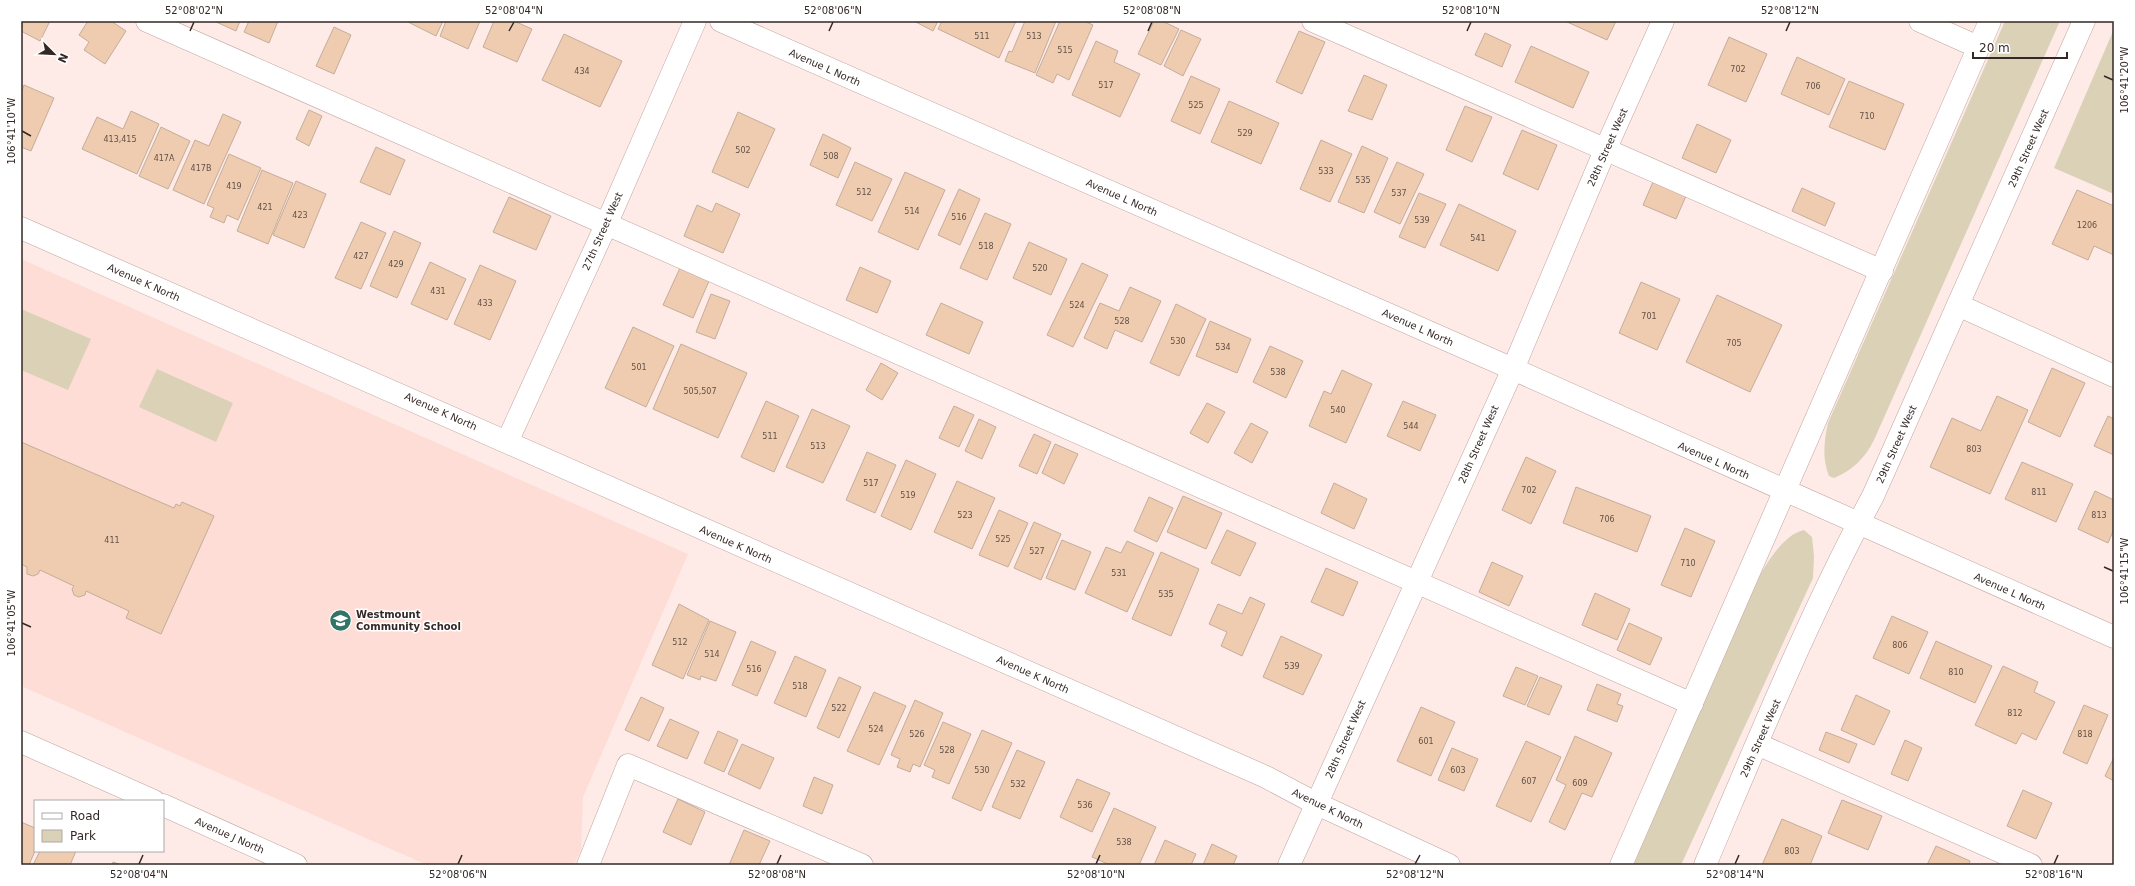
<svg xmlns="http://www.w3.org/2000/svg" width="2135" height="886" viewBox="0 0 2135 886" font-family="'DejaVu Sans',sans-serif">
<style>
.built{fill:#fdddd6}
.green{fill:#dad1b7}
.building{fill:#efccaf;stroke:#c3ad9b}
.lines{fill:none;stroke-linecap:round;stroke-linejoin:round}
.minor-casing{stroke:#c1a49e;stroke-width:23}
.minor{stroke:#fff;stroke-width:22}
.ticks{fill:none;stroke:#332825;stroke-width:1.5}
.labels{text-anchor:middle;stroke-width:3;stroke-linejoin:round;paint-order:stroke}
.number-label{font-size:8px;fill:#625148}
.street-label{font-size:10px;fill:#332825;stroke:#fff}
.poi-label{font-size:10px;font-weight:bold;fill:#332825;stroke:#fff;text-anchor:start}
.neatline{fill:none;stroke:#332825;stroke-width:1.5}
.ticks-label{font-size:10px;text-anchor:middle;fill:#332825}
</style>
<rect width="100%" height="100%" fill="#feebe7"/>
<path class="built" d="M21,259L688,554L583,797L581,850L574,865H427L21,686Z"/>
<g class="green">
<path d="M2005,21H2060L1874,440C1865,458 1853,470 1834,478L1829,476C1822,459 1824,441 1828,423Z"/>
<path d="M2114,29V194L2054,168Z"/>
<path d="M21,309L91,339L68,390L21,370Z"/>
<path d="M157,369L233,403L216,442L139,407Z"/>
<path d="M1804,530L1812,537L1814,556L1813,578L1681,865H1633L1760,575C1770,558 1784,535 1804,530Z"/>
</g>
<g class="building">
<path d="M23,21H50L40,41L21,31Z"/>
<path d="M88,21H111L126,31L105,64L84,50L89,42L79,35Z"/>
<path d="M214,21H240L236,31Z"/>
<path d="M249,21H278L269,43L244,32Z"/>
<path d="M406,21H443L436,36Z"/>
<path d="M446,21H480L468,49L440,36Z"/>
<path d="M494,21H514L532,29L517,62L483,47Z"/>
<path d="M914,21H938L933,31Z"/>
<path d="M942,21H1016L999,58L938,29Z"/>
<path d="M1025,21H1056L1035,73L1005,61L1009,51L1012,52Z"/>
<path d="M1060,21H1084L1093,25L1069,80L1057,74L1053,83L1036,75Z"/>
<path d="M1154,21H1162L1179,29L1161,65L1138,54Z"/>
<path d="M1565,21H1616L1607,40Z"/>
<path d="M334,27L351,35L334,74L316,66Z"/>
<path d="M1181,30L1201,39L1183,76L1164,66Z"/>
<path d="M1299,31L1325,42L1302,94L1276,82Z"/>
<path d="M1485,33L1511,45L1502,67L1475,55Z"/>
<path d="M564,34L622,61L600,107L542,80Z"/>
<path d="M1729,37L1767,54L1746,102L1708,85Z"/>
<path d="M1096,41L1118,51L1114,62L1140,74L1120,117L1072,95Z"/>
<path d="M1531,46L1589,72L1573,108L1515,82Z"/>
<path d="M1797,57L1845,79L1829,115L1781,94Z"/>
<path d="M1364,75L1387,85L1372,120L1348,111Z"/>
<path d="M1191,76L1220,89L1200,134L1171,121Z"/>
<path d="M1849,81L1904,104L1885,150L1829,127Z"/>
<path d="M24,85L54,98L31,151L21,147V93Z"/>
<path d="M1229,101L1279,123L1261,164L1211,142Z"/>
<path d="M1465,106L1492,117L1472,162L1446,150Z"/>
<path d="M309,110L322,116L309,146L296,139Z"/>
<path d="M131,111L159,124L137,174L82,149L97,117L123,129Z"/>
<path d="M738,112L775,129L748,188L712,172Z"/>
<path d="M223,114L241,122L204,204L173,190L195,140L209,146Z"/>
<path d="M1697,124L1731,140L1716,173L1682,158Z"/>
<path d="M161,127L190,141L168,189L139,176Z"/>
<path d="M1522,130L1557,145L1538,190L1503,174Z"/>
<path d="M823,134L851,148L838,178L810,165Z"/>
<path d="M1321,140L1352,154L1330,202L1300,189Z"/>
<path d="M1362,146L1388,158L1364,213L1338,202Z"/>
<path d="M376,147L405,160L390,195L360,182Z"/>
<path d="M229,154L261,168L238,220L227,215L224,223L210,217L214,208L207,205Z"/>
<path d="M855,162L892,179L872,221L836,205Z"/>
<path d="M1397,162L1424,174L1400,224L1374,212Z"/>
<path d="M262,170L293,183L268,244L237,231Z"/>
<path d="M905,172L945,190L918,250L878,232Z"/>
<path d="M296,181L326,194L304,248L273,235Z"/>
<path d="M1653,182L1686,196L1676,219L1643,205Z"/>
<path d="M1802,188L1835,203L1825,226L1792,211Z"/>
<path d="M959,189L980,199L960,245L938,235Z"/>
<path d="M2077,190L2114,206V255L2094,246L2088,260L2052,244Z"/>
<path d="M1419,193L1446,204L1425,248L1399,237Z"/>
<path d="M509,197L551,216L536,250L493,232Z"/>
<path d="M716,203L740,214L723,253L684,236L697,205L712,212Z"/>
<path d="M1459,204L1516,231L1498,271L1440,245Z"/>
<path d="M985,213L1011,224L987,280L960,268Z"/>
<path d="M361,222L386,233L361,289L335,278Z"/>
<path d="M394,231L421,243L397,298L370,286Z"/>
<path d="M1029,242L1067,259L1051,295L1013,278Z"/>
<path d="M430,262L466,279L447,320L411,304Z"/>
<path d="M1082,263L1108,275L1073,347L1047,335Z"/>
<path d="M480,265L516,281L490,340L454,324Z"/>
<path d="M860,267L891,281L877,313L846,300Z"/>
<path d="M680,268L709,281L693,318L663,305Z"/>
<path d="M1641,282L1680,299L1657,350L1619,333Z"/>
<path d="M1130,287L1161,301L1142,342L1115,330L1107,349L1084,338L1100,303L1119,311Z"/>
<path d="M711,294L730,301L715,339L696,332Z"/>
<path d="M1717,295L1782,325L1750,392L1686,362Z"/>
<path d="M941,303L983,322L969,354L926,335Z"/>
<path d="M1176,304L1206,319L1179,376L1150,363Z"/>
<path d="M1210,321L1251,339L1237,373L1196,356Z"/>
<path d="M633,327L674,346L646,407L605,388Z"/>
<path d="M681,344L747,373L718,438L653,409Z"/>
<path d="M1270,346L1303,361L1286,398L1253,382Z"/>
<path d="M881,363L898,373L882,400L866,390Z"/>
<path d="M2052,368L2085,383L2060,437L2028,422Z"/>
<path d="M1342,370L1372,384L1346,443L1309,426L1324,391L1331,394Z"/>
<path d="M1997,396L2028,410L1990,494L1930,467L1952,418L1981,431Z"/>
<path d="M766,401L799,416L774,472L741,457Z"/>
<path d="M1403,401L1436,415L1420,451L1387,436Z"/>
<path d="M1207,403L1225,412L1208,443L1190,433Z"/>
<path d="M954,406L974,415L959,447L939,438Z"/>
<path d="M812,409L850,426L823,483L786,467Z"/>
<path d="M2108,416L2114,419V455L2094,446Z"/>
<path d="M979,419L996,427L982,459L965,451Z"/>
<path d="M1251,423L1268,432L1252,463L1234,453Z"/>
<path d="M1034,434L1051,442L1037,474L1019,466Z"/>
<path d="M21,442L174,508L176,504L180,506L182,502L214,516L161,634L126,618L129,611L86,591L85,595L79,597L74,595L72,589L74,586L40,570L38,574L33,576L27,574V567L21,564Z"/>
<path d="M1055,444L1078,454L1064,484L1042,473Z"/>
<path d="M867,452L896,465L875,513L846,500Z"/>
<path d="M1526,457L1556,471L1531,524L1502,510Z"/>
<path d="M906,460L936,474L911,530L881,516Z"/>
<path d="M2022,462L2073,484L2056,522L2005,499Z"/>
<path d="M957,481L995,498L972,549L934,532Z"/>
<path d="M1334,483L1367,499L1354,529L1321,513Z"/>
<path d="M1576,487L1651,516L1637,552L1563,523Z"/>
<path d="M2095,491L2114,500V529L2108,543L2078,529Z"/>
<path d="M1183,496L1222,513L1206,549L1167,532Z"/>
<path d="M1149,497L1173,508L1157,542L1134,531Z"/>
<path d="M999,510L1028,523L1008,567L979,555Z"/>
<path d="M1034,522L1061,534L1041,580L1014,568Z"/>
<path d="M1685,528L1715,541L1691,597L1661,585Z"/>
<path d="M1227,530L1256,543L1240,576L1211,563Z"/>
<path d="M1062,540L1091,552L1075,590L1046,578Z"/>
<path d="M1127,541L1154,553L1127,612L1085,593L1106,547L1121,553Z"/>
<path d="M1161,552L1199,569L1171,636L1132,619Z"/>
<path d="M1492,562L1523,576L1509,606L1479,592Z"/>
<path d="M1326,568L1358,582L1343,616L1311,602Z"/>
<path d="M1595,593L1630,609L1617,640L1582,625Z"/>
<path d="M1250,597L1265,604L1242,656L1221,646L1227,632L1209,624L1218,604L1242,614Z"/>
<path d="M679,604L709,620L683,679L652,665Z"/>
<path d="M1892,616L1928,632L1909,674L1873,658Z"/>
<path d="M710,621L736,632L716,681L701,676L700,680L687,675Z"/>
<path d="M1629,623L1662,638L1650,665L1617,650Z"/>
<path d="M1281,636L1322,655L1303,695L1263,677Z"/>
<path d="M751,641L776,652L757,696L732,685Z"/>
<path d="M1936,641L1992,666L1975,703L1920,678Z"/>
<path d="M795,656L826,670L806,717L774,703Z"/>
<path d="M2003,666L2038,682L2034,692L2055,702L2036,740L2022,733L2016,744L1975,725Z"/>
<path d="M1516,667L1538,676L1525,705L1503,696Z"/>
<path d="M839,677L861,687L839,738L817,728Z"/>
<path d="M1540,677L1562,686L1549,715L1527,706Z"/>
<path d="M1597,684L1621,694L1617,704L1623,706L1617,722L1587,710Z"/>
<path d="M874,692L906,706L879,765L847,751Z"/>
<path d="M1856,695L1890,711L1874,745L1841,730Z"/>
<path d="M641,697L664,708L649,741L625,730Z"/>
<path d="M915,700L943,713L920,767L913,764L910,772L897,767L900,759L891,755Z"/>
<path d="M2084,705L2108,715L2087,764L2063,753Z"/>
<path d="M1421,707L1455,722L1431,776L1397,761Z"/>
<path d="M670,719L699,732L687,759L657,746Z"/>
<path d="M943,722L971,734L949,784L932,777L935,770L924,765Z"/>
<path d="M982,730L1012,743L981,811L952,798Z"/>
<path d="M718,731L738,740L724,772L704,763Z"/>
<path d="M1826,732L1857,744L1849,763L1819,750Z"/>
<path d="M1575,736L1612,753L1592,797L1582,793L1565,830L1549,822L1566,785L1556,780Z"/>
<path d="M1905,740L1922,748L1908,781L1891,774Z"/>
<path d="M1526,741L1561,757L1531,822L1496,806Z"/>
<path d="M742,744L774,758L760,789L728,774Z"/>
<path d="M1452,748L1478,759L1464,791L1438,780Z"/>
<path d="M1017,750L1045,762L1020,819L992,807Z"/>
<path d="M2114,757V781L2105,776Z"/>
<path d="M814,777L833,785L822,814L803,806Z"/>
<path d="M1077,779L1110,793L1092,832L1060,817Z"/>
<path d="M2023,790L2052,803L2036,839L2007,826Z"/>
<path d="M678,799L705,812L691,845L663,832Z"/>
<path d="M1842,800L1882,816L1868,850L1828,833Z"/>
<path d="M1114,808L1156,827L1139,865H1110L1092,857Z"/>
<path d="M1782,819L1822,836L1810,865H1762Z"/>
<path d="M21,822L35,828V851L29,865H21Z"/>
<path d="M744,830L770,841L759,865H729Z"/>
<path d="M1165,840L1196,854L1191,865H1154Z"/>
<path d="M1212,844L1237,856L1233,865H1203Z"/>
<path d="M1936,846L1970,861L1969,865H1927Z"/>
<path d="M40,851H76L70,865H33Z"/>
<path d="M113,862L121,865H112Z"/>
</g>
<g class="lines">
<defs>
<g id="minor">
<path d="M147,21L1692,704"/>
<path d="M721,21L1513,369L2114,637"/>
<path d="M1313,21L1882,271"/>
<path d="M1920,21L1978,47"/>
<path d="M21,228C437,410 851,595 1266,777L1315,803L1449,865"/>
<path d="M1958,305L2114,376"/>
<path d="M508,440L606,225L695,21"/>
<path d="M21,742L154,801"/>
<path d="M1757,744L2031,865"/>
<path d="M163,805L296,865"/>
<path d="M588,865L628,765L862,865"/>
<path d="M1289,865L1513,369L1606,148L1663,21"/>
<path d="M1621,865L1990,21"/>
<path d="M1705,865C1758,741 1809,615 1873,496L2084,21"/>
</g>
</defs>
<use href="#minor" class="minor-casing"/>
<use href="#minor" class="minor"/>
</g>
<path class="ticks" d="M190,31L194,22M509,31L514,22M829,31L833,22M1148,31L1152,22M1467,31L1471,22M1786,31L1790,22M2104,76L2113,80M22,131L31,136M2104,567L2113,571M22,623L31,627M139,864L143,855M458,864L462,855M777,864L781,855M1096,864L1100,855M1415,864L1420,855M1735,864L1739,855M2054,864L2058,855"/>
<defs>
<symbol id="school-disc" viewBox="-11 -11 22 22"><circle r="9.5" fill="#327465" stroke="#fff"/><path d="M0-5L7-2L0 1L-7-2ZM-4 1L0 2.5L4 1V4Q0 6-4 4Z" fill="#fff"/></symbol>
</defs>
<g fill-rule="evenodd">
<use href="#school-disc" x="328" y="608" width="25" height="25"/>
</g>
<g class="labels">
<g class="number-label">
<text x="982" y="39">511</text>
<text x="1034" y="39">513</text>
<text x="1065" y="53">515</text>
<text x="1738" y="72">702</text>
<text x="582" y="74">434</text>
<text x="1106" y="88">517</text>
<text x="1813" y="89">706</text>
<text x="1196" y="108">525</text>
<text x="1867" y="119">710</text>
<text x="1245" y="136">529</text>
<text x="120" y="142">413,415</text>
<text x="743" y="153">502</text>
<text x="831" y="159">508</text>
<text x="164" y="161">417A</text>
<text x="201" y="171">417B</text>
<text x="1326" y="174">533</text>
<text x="1363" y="183">535</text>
<text x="234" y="189">419</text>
<text x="864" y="195">512</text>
<text x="1399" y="196">537</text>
<text x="265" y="210">421</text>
<text x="912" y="214">514</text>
<text x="300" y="218">423</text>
<text x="959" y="220">516</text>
<text x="1422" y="223">539</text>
<text x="2087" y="228">1206</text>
<text x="1478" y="241">541</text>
<text x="986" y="249">518</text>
<text x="361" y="259">427</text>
<text x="396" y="267">429</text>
<text x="1040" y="271">520</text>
<text x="438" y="294">431</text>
<text x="485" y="306">433</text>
<text x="1077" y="308">524</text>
<text x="1649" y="319">701</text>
<text x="1122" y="324">528</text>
<text x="1178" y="344">530</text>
<text x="1734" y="346">705</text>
<text x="1223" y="350">534</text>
<text x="639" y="370">501</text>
<text x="1278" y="375">538</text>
<text x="700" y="394">505,507</text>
<text x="1338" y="413">540</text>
<text x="1411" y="429">544</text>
<text x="770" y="439">511</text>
<text x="818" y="449">513</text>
<text x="1974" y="452">803</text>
<text x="871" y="486">517</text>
<text x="1529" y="493">702</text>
<text x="2039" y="495">811</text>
<text x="908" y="498">519</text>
<text x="965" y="518">523</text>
<text x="2099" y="518">813</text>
<text x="1607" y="522">706</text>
<text x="1003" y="542">525</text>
<text x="112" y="543">411</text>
<text x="1037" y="554">527</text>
<text x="1688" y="566">710</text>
<text x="1119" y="576">531</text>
<text x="1166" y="597">535</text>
<text x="680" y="645">512</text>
<text x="1900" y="648">806</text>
<text x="712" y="657">514</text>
<text x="1292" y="669">539</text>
<text x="754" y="672">516</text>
<text x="1956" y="675">810</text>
<text x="800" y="689">518</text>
<text x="839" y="711">522</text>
<text x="2015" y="716">812</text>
<text x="876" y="732">524</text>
<text x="917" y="737">526</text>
<text x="2085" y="737">818</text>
<text x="1426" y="744">601</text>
<text x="947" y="753">528</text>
<text x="982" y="773">530</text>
<text x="1458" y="773">603</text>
<text x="1529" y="784">607</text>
<text x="1580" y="786">609</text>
<text x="1018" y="787">532</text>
<text x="1085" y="808">536</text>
<text x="1124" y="845">538</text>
<text x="1792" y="854">803</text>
</g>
<g class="street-label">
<text transform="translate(825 67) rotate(24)" y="4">Avenue L North</text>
<text transform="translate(1607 147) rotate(-66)" y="4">28th Street West</text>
<text transform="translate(2028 148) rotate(-66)" y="4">29th Street West</text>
<text transform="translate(1122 197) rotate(24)" y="4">Avenue L North</text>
<text transform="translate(602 231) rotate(-66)" y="4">27th Street West</text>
<text transform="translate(144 282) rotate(24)" y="4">Avenue K North</text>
<text transform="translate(1418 327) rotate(24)" y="4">Avenue L North</text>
<text transform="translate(441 411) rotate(24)" y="4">Avenue K North</text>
<text transform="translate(1478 444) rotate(-66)" y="4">28th Street West</text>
<text transform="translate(1896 444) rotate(-66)" y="4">29th Street West</text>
<text transform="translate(1714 460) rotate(24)" y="4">Avenue L North</text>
<text transform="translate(736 544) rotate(24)" y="4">Avenue K North</text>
<text transform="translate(2010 591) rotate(24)" y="4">Avenue L North</text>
<text transform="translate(1033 674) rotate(24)" y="4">Avenue K North</text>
<text transform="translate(1760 738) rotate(-66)" y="4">29th Street West</text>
<text transform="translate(1345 739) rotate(-66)" y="4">28th Street West</text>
<text transform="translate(1328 808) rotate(26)" y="4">Avenue K North</text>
<text transform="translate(230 835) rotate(24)" y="4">Avenue J North</text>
</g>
<g class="poi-label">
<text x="356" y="618">Westmount<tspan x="356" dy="12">Community School</tspan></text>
</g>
</g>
<rect width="2135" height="886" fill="none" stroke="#ffffff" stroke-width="44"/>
<rect x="34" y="800" width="130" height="52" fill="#ffffff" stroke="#ada9a8"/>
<rect x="42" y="813" width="20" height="6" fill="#ffffff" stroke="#ada9a8"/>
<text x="70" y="820" font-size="12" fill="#332825">Road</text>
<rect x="42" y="830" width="20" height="12" fill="#dad1b7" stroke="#ada9a8"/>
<text x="70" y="840" font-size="12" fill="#332825">Park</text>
<g transform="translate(54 54) rotate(114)" stroke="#ffffff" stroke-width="3" paint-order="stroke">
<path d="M0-3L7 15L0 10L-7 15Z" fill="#332825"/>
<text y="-6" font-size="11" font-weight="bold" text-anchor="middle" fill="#332825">N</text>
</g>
<path d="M1973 52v6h94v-6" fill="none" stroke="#332825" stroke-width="2"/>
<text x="1979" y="52" font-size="12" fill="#332825" stroke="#ffffff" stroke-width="3" paint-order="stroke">20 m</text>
<rect x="22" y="22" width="2091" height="842" class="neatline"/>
<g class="ticks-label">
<text x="194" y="14">52°08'02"N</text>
<text x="514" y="14">52°08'04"N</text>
<text x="833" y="14">52°08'06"N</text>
<text x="1152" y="14">52°08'08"N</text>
<text x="1471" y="14">52°08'10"N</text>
<text x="1790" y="14">52°08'12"N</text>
<text transform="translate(2124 80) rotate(-90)" y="4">106°41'20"W</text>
<text transform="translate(11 131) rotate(-90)" y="4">106°41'10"W</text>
<text transform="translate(2124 571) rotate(-90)" y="4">106°41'15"W</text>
<text transform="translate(11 623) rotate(-90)" y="4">106°41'05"W</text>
<text x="139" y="878">52°08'04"N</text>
<text x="458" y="878">52°08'06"N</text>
<text x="777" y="878">52°08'08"N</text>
<text x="1096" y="878">52°08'10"N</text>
<text x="1415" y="878">52°08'12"N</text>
<text x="1735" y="878">52°08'14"N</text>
<text x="2054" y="878">52°08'16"N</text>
</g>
</svg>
